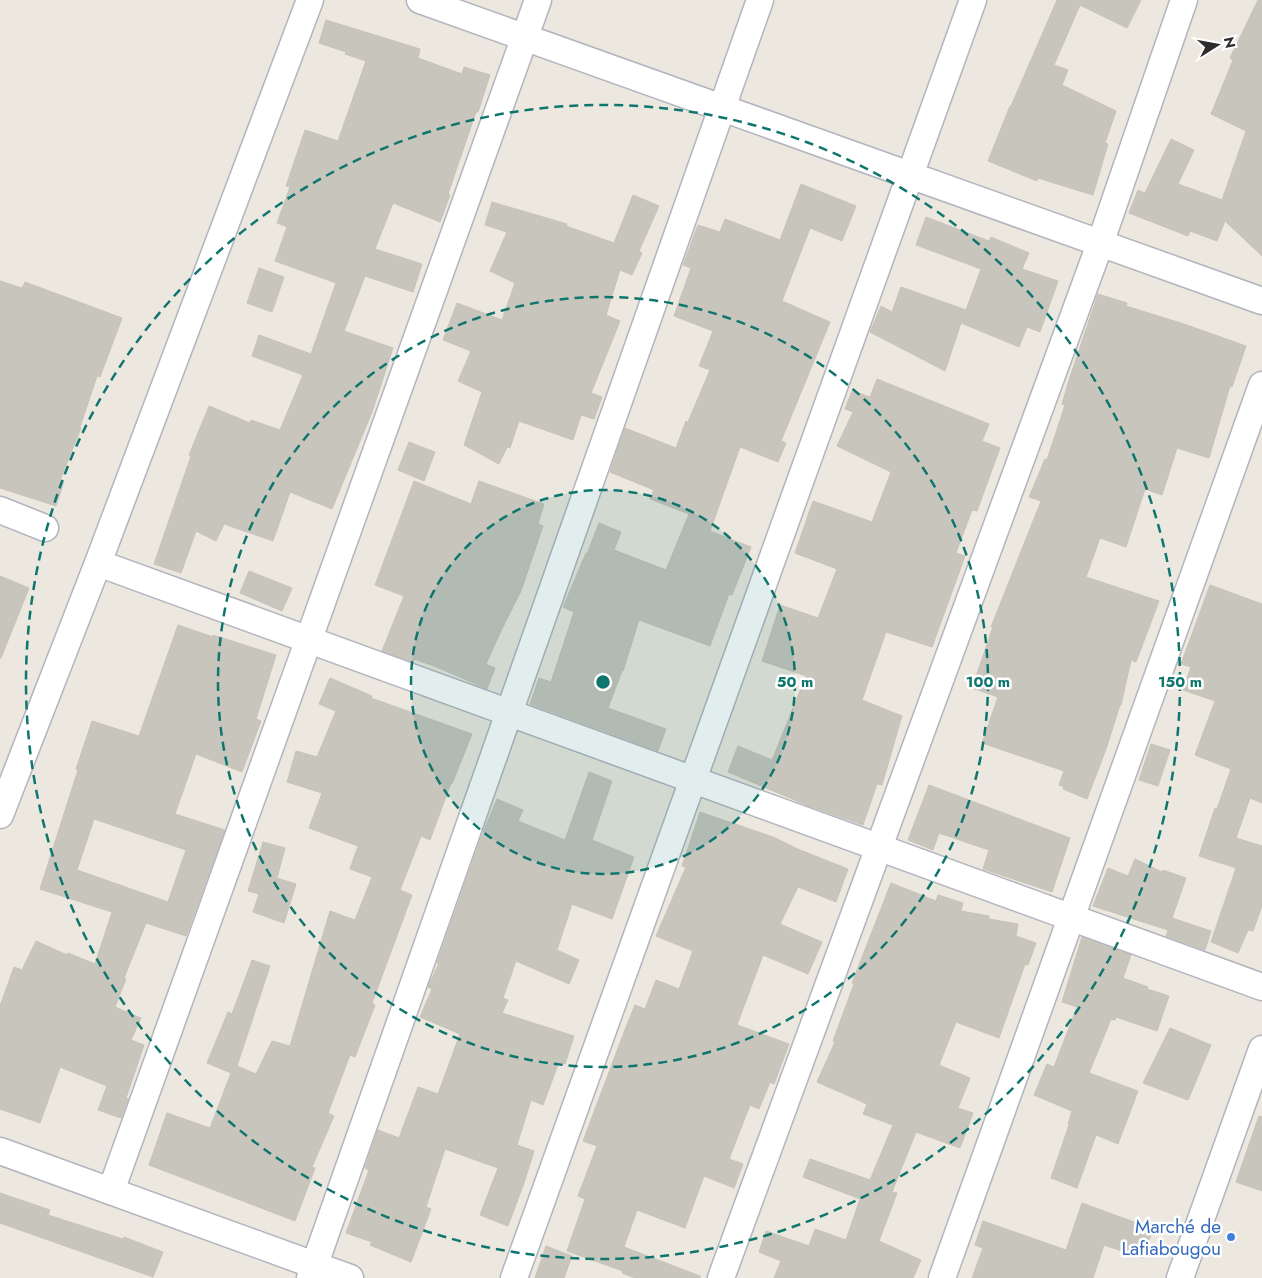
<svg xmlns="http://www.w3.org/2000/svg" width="1262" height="1278" viewBox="0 0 1262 1278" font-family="Jost,sans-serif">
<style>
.building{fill:#c8c5bd;stroke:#c7c3b9;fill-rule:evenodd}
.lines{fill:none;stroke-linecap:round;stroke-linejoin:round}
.minor-casing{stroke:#b2b4be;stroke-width:29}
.minor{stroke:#fff;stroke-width:26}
.ring{fill:none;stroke:#0f766e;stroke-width:2.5;stroke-dasharray:9 6}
.shop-dot{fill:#3f7fe0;stroke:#fff;stroke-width:2}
.labels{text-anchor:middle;stroke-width:5;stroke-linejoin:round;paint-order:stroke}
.shop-label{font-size:19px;fill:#366cbe;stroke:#fff;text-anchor:end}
.centre{fill:#0f766e;stroke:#fff;stroke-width:2.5}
.ring-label{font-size:15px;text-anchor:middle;font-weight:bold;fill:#0f766e;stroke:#fff;stroke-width:5;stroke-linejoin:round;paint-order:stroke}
</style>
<rect width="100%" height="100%" fill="#ece7df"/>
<g class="building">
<path d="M1057,0H1141L1127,28L1080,5L1054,65L1068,70L1062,85L1116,111L1105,143L1108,144L1093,195L1038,178L1037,181L988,161L1010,106H1011Z"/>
<path d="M1258,0H1262V256L1225,221L1217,241L1190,231L1188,236L1129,213L1138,190L1145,193L1171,139L1194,150L1178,184L1222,200L1246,131L1211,114L1233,60L1230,58Z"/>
<path d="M326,20L420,49L418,58L462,74L464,67L490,75L478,112H476L448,194L450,195L440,222L393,203L375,249L422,264L413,292L365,276L344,331L393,348L372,412L332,509L290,492L273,541L224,524L216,541L196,531L181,573L154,564L191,456L189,455L209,406L250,423L251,420L280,430L303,375L252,356L259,335L311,354L336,283L275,261L287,227L277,223L290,187L286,186L305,130L338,141L366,61L345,54L346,52L319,43Z"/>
<path d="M801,184L856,206L842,241L810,228L782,301L830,322L781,441L786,443L778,462L740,447L710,531L751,547L732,595L729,594L710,646L639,620L623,671H622L608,708L666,729L658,751L530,704L539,678L551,682L574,612L563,607L586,553L587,554L599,523L621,532L614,550L666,570L689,514L650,499L654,490L610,472L625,428L676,448L686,421L688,422L710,370L699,366L713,331L674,316L691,268L683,265L698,225L720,232L725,219L780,240Z"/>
<path d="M633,195L659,206L639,251L642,253L632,275L620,270L606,315L620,321L591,393L602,397L594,419L581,415L573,440L519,421L510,448L507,447L499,464L464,445L482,392L458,381L471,351L443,340L457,303L502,320L515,283L490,271L507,232L485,225L492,202L567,224L566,226L614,243Z"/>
<path d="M926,217L989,241L991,237L1029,253L1022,269L1058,281L1040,332L1027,327L1019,347L961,323L945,371L870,332L881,306L892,312L901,287L966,310L981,269L916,245Z"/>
<path d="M259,268L284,277L272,312L247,303Z"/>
<path d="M0,281L22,288L25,282L122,318L100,377L97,376L80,427L81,428L60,480L64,481L56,506L0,488Z"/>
<path d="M1098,294L1127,303L1126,306L1184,324L1246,346L1232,387L1230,386L1209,458L1177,448L1162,495L1145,489L1126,547L1100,538L1086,577L1159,601L1136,662L1131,660L1121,705H1120L1106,749L1087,799L1063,789L1064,787L1059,785L1064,771L982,743L998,697L972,688L993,627H991L1041,501L1029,497L1045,459L1047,460L1065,405L1062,404L1069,380Z"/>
<path d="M877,379L989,424L982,441L1000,448L977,511L972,510L956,553L965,556L932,647L886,632L862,700L902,716L882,785L877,784L863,825L809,806L728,772L738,746L772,760L806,676L762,661L780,605L818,618L837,569L795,553L813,501L872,522L891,472L837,446L853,412L845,409L852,391L870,397Z"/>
<path d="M409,442L435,452L424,481L398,470Z"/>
<path d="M414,481L471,504L479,481L544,504L538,524L543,526L521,591L500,633L486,664L495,668L487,689L434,666L414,659L413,662L382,651L404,596L375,585Z"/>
<path d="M249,571L292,588L282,611L240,593Z"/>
<path d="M0,576L29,588L1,658H0Z"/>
<path d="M1210,585L1262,604V803L1250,798L1236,838L1262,846V906L1253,931L1248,930L1238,953L1211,942L1236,868L1199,856L1215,808L1217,809L1231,769L1195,755L1215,701L1183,690L1191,667L1181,664Z"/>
<path d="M178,625L213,637V635L276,655L256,719L261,721L242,772L196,754L175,814L225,830L186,936L146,923L124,978L126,979L115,1007L141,1018L131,1040L144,1045L126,1098L128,1099L121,1118L98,1110L107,1086L60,1067L40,1123L0,1109V1006L14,967L22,970L36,941L67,955L68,953L95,964L112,912L40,889L78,770L76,769L92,721L139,736ZM94,819L186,850L168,902L77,870Z"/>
<path d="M330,678L372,696L371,698L472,734L452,784L451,783L430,840L421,836L400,890L412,895L372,1003L375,1005L355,1057L350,1055L328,1113L334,1116L312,1167L315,1168L295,1221L149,1165L167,1113L210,1128L231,1073L207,1063L228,1012L232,1014L252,960L270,966L237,1066L256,1074L272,1041L290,1046L330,911L355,920L372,877L350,869L358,846L309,828L322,793L287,782L296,751L317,757L336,711L319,704Z"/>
<path d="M1151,744L1170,750L1158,786L1139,780Z"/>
<path d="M589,772L612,781L592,840L634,857L612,919L572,904L557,950L579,960L569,984L516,961L503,998L508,1000L502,1013L574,1036L565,1064L559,1062L543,1105L531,1100L517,1145L534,1151L524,1183L508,1226L480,1215L498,1168L445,1149L426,1207L431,1209L411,1262L370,1245L372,1242L346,1233L369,1170L365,1168L378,1130L399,1138L418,1087L438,1094L460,1034L420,1017L432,989L428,987L439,963H437L482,835L497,799L523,810L518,821L565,840Z"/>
<path d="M929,785L1070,838L1052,892L983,869L989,850L939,833L933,850L908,840Z"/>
<path d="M700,812L773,837L800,850L848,869L836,902L798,887L780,924L822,942L808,974L763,955L737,1025L789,1044L774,1084L770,1082L759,1109L750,1105L729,1159L743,1164L734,1188L704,1176L685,1228L637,1210L624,1247L700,1276V1278H635L622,1273L623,1271L567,1251L585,1199L578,1196L597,1146L583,1141L626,1027L635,1005L645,1009L656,980L679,989L693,951L656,936L686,867L682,866Z"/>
<path d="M263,842L285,848L277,878L296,884L284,923L253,912L259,894L248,891Z"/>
<path d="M1135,859L1162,872L1163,870L1186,878L1172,918L1211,931L1205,950L1166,936L1168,930L1093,906L1108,868L1128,876Z"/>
<path d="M891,883L936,901L938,895L963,903L961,911L989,916V919L1018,924L1016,936L1036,943L1028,965L1025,964L999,1038L956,1022L939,1065L970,1078L958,1108L973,1113L960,1148L916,1132L892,1192L897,1193L879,1241L921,1260L913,1278H774L781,1261L759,1252L766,1231L809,1246L815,1229L846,1240L860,1199L803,1177L810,1159L870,1180L893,1125L863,1114L867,1104L817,1082L835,1042L833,1041L854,984L852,983Z"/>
<path d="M1082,937L1131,955L1123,978L1148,987L1147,989L1169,996L1157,1031L1116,1017L1115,1020L1111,1019L1089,1073L1138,1091L1118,1144L1096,1135L1077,1188L1051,1178L1069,1125L1068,1124L1072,1111L1034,1095L1047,1064L1054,1067L1077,1007L1062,1002Z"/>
<path d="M1170,1028L1211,1045L1188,1100L1143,1083Z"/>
<path d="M1259,1116L1262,1117V1191L1236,1182Z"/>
<path d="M0,1193L50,1210L48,1215L123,1239L124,1237L163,1252L153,1277L0,1223Z"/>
<path d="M1082,1203L1153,1229L1143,1258L1104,1245L1093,1278H972L983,1248L975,1245L983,1221L1066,1250Z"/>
<path d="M546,1246L572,1256L564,1278H535Z"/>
</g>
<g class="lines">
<defs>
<g id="minor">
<path d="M420,0L1262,301"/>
<path d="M0,510L45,528"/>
<path d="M98,563L1262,987"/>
<path d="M0,815L98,563L310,0"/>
<path d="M0,1151L350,1278"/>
<path d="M111,1191L538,0"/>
<path d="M310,1278L760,0"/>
<path d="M514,1278L973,0"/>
<path d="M721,1278L1100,244L1184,0"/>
<path d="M942,1278L1262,385"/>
<path d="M1180,1278L1262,1049"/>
</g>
</defs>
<use href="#minor" class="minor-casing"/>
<use href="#minor" class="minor"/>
</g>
<circle cx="603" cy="682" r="192" fill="#0f766e" fill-opacity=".12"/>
<g class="ring">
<circle cx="603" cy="682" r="192"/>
<circle cx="603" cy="682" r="385"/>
<circle cx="603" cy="682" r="577"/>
</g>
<circle class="shop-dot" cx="1231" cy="1237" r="5"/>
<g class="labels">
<g class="shop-label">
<text x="1221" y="1233">Marché de<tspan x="1221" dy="22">Lafiabougou</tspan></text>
</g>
</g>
<circle cx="603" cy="682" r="8" class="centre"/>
<g class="ring-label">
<text x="795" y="687">50 m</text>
<text x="988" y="687">100 m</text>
<text x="1180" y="687">150 m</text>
</g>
<g transform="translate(1217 45) rotate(79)" stroke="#ffffff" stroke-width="4" paint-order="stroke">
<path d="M0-4L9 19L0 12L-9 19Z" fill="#2c2c2c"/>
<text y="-8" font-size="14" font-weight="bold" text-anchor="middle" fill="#2c2c2c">N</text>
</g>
</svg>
